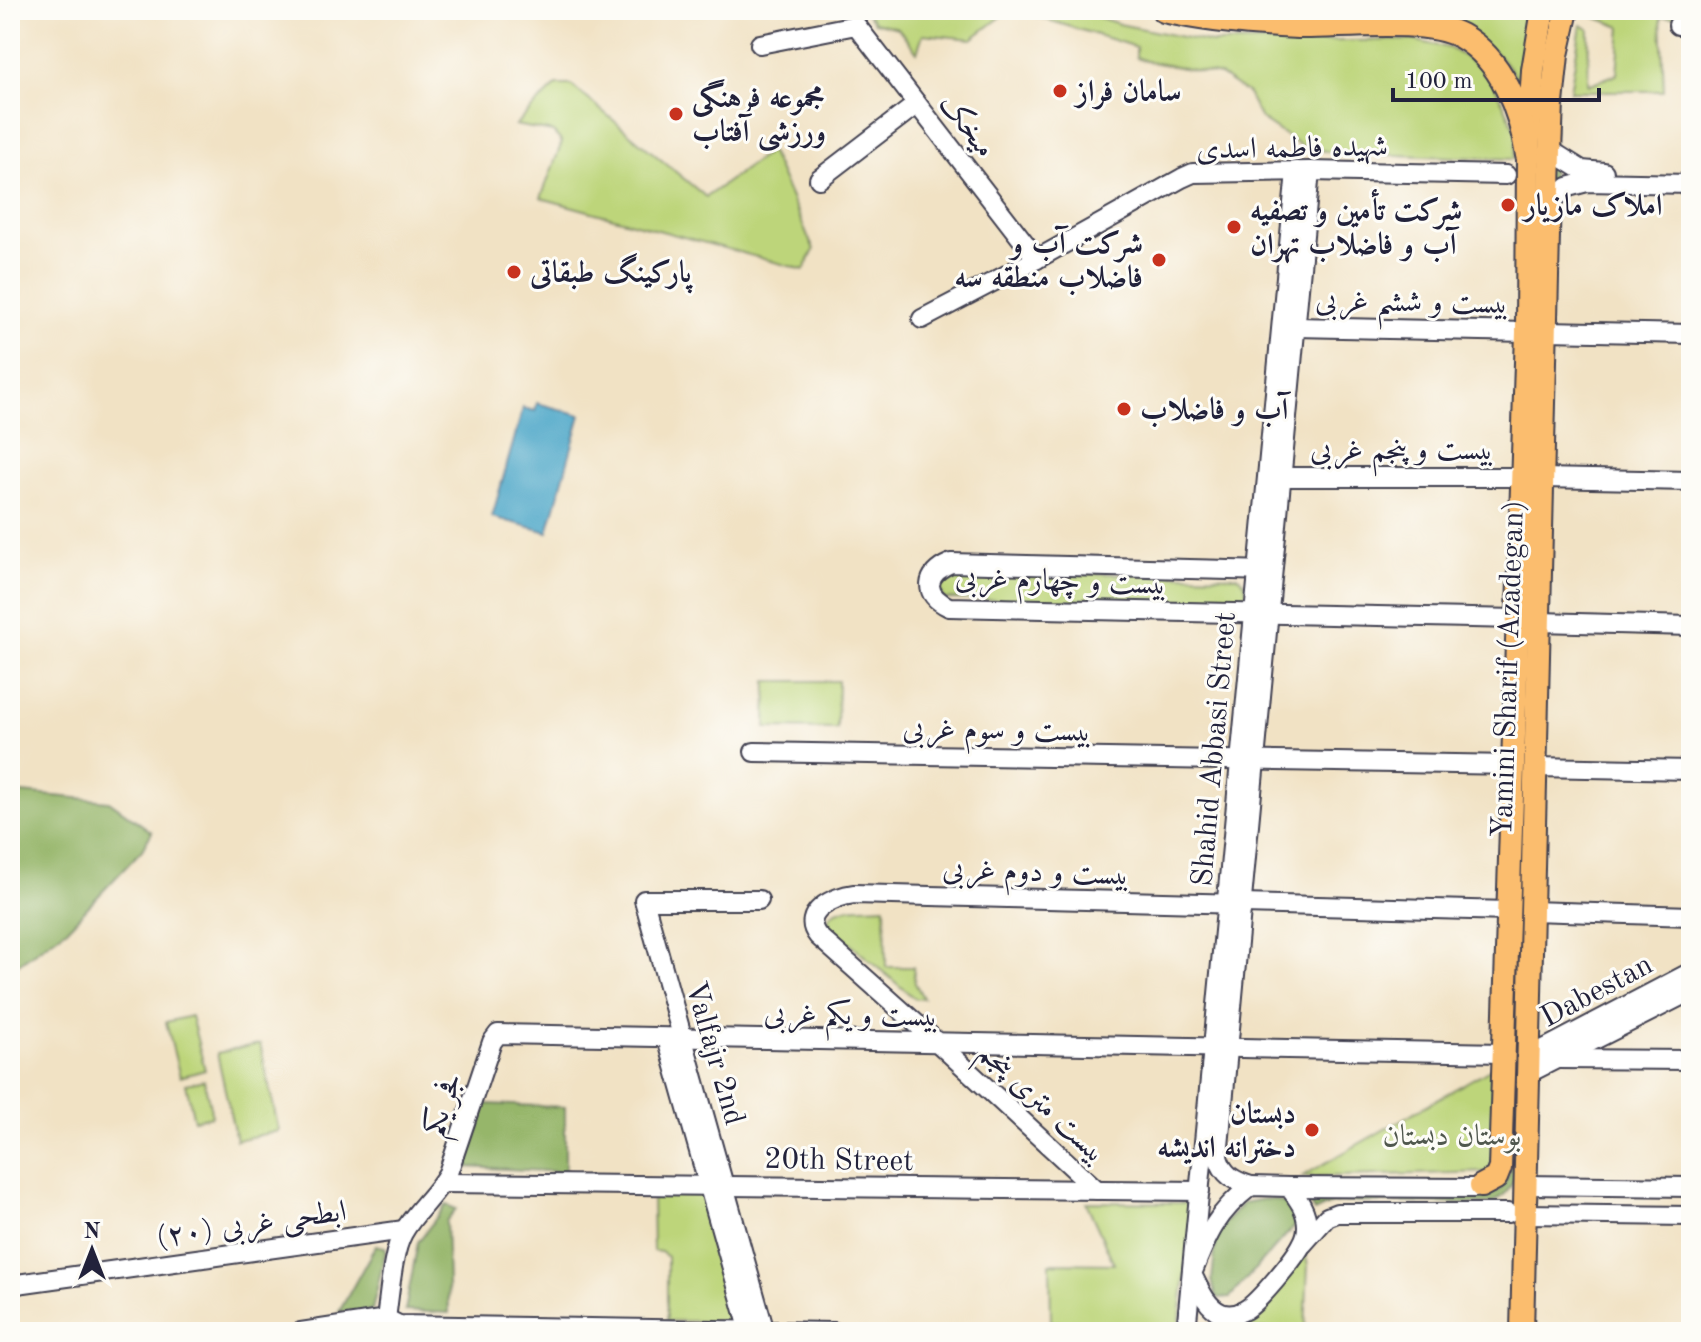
<svg xmlns="http://www.w3.org/2000/svg" width="1701" height="1342" viewBox="0 0 1701 1342" font-family="'Old Standard TT',Amiri,serif">
<style>
.green{fill:#bdd57a;stroke:#707c5a;stroke-width:2}
.forest{fill:#96b66a;stroke:#5c6c52;stroke-width:2}
.water{fill:#48a5c7;stroke:#356481;stroke-width:2}
.lines{fill:none;stroke-linecap:round;stroke-linejoin:round}
.minor-casing{stroke:#413f50;stroke-width:22}
.major-casing{stroke:#413f50;stroke-width:26}
.highway-casing{stroke:#413f50;stroke-width:28}
.minor{stroke:#fff;stroke-width:18}
.major{stroke:#fbbd6e;stroke-width:22}
.highway{stroke:#fbbd6e;stroke-width:24}
.poi-dot{fill:#c8321e;stroke:#fdfcf7;stroke-width:3}
.labels{text-anchor:middle;stroke-width:6;stroke-linejoin:round;paint-order:stroke}
.poi-label{font-size:30px;font-weight:bold;fill:#22223b;stroke:#fdfcf7;text-anchor:start}
.street-label{font-size:30px;fill:#22223b;stroke:#fdfcf7}
.park-label{font-size:30px;fill:#50584e;stroke:#fdfcf7}
</style>
<rect width="100%" height="100%" fill="#fdfcf7"/>
<filter id="ink" filterUnits="userSpaceOnUse"><feTurbulence type="fractalNoise" baseFrequency=".0125" numOctaves="2"/><feDisplacementMap in="SourceGraphic" scale="16" xChannelSelector="R" yChannelSelector="G"/><feConvolveMatrix kernelMatrix="1 2 1 2 8 2 1 2 1" color-interpolation-filters="sRGB"/></filter>
<filter id="wash" filterUnits="userSpaceOnUse"><feTurbulence type="fractalNoise" baseFrequency=".006" numOctaves="4" result="noise"/><feDisplacementMap in="SourceGraphic" scale="32" xChannelSelector="R" yChannelSelector="G"/><feGaussianBlur stdDeviation="1.8" result="paint"/><feColorMatrix in="noise" values="0 0 0 0 0 0 0 0 0 0 0 0 0 0 0 0 0 1.4 0 .05"/><feComposite in="paint" operator="in"/></filter>
<g filter="url(#wash)">
<rect width="100%" height="100%" fill="#f1e2c4"/>
<g class="green">
<path d="M864,10H1010L972,39L923,34L917,52L898,28L874,22Z"/>
<path d="M1016,10H1077L1119,24L1212,43L1412,40L1449,48L1488,71L1517,133L1514,159L1333,153L1300,145L1261,119L1248,94L1220,75L1146,61L1136,57V47Z"/>
<path d="M1190,10H1265L1331,13L1539,10L1525,98C1512,65 1501,56 1472,35Z"/>
<path d="M1592,10H1691V17H1661L1664,91H1570L1581,25L1589,29L1588,85L1617,74L1621,27L1592,16Z"/>
<path d="M557,85H571L706,197L770,151L814,250L804,270L541,198L562,142L553,132L515,125Z"/>
<path d="M946,571L1238,576C1245,582 1247,586 1246,596L1236,604L944,599C939,587 937,582 946,571Z"/>
<path d="M767,681H838L837,729L766,728Z"/>
<path d="M885,906L886,967H913L915,983L923,998L915,999L828,925C829,920 828,916 833,913C844,905 872,907 885,906Z"/>
<path d="M191,1016L205,1070L180,1077L166,1022Z"/>
<path d="M260,1044L279,1131L236,1140L217,1053Z"/>
<path d="M1497,1065L1491,1172L1301,1177Z"/>
<path d="M204,1080L212,1116L194,1120L186,1084Z"/>
<path d="M702,1193L740,1321H667V1257L661,1252L653,1251L652,1195Z"/>
<path d="M1086,1202L1193,1203L1179,1327L1051,1322L1050,1263L1114,1264Z"/>
<path d="M1305,1254L1308,1265L1305,1330L1249,1329L1244,1327Z"/>
</g>
<g class="forest">
<path d="M1552,10H1558L1516,1170C1513,1187 1505,1198 1488,1204L1346,1202L1331,1204L1314,1212L1307,1198L1296,1192L1486,1197C1503,1190 1506,1184 1511,1167L1538,102Z"/>
<path d="M10,792L109,801L152,832L142,850L67,929L10,970Z"/>
<path d="M486,1104L565,1107V1172L467,1167Z"/>
<path d="M1265,1199C1284,1200 1292,1204 1299,1221L1230,1297L1219,1298L1216,1297L1212,1280L1217,1232L1243,1203Z"/>
<path d="M446,1205L456,1209L446,1221L449,1313L405,1311L418,1242Z"/>
<path d="M376,1245L385,1247L386,1250L372,1310L339,1312Z"/>
</g>
<path class="water" d="M537,403L581,415L548,532L492,517L523,408L535,411Z"/>
</g>
<g filter="url(#ink)">
<g class="lines">
<defs>
<g id="minor">
<path d="M1678,25L1691,26"/>
<path d="M760,44L856,25L1037,259"/>
<path d="M1550,150L1582,170L1604,172"/>
<path d="M819,179L917,104"/>
<path d="M1549,204L1568,187L1587,182L1691,184"/>
<path d="M922,319L1037,259L1182,178L1193,173L1310,171L1506,175"/>
<path d="M1296,327L1527,332"/>
<path d="M1546,331L1691,334"/>
<path d="M1270,477H1523"/>
<path d="M1542,478L1691,481"/>
<path d="M1270,571L951,563C925,574 922,594 949,607L1518,619"/>
<path d="M1539,622L1691,626"/>
<path d="M754,752L1514,765"/>
<path d="M1535,767L1691,770"/>
<path d="M759,900H644L765,1332"/>
<path d="M1531,911L1691,916"/>
<path d="M667,1038L750,1332"/>
<path d="M1527,1058L1691,972"/>
<path d="M1558,1059L1691,1060"/>
<path d="M1527,1074L1691,991"/>
<path d="M443,1183L1200,1191"/>
<path d="M1524,1185L1691,1187"/>
<path d="M1251,1186C1234,1181 1223,1175 1218,1157L1310,171"/>
<path d="M1251,1186L1289,1187C1298,1199 1307,1211 1307,1226C1307,1233 1305,1239 1302,1244C1295,1258 1258,1303 1245,1310C1238,1314 1229,1316 1221,1313C1206,1306 1199,1288 1192,1274C1207,1235 1217,1212 1251,1186Z"/>
<path d="M1289,1187L1474,1188L1481,1186"/>
<path d="M1097,1190L938,1043L818,936C799,913 834,896 854,894L1509,911"/>
<path d="M1523,1214L1691,1216"/>
<path d="M1303,1244L1327,1217L1337,1213H1508"/>
<path d="M10,1285L404,1230"/>
<path d="M10,1317L12,1332"/>
<path d="M301,1332L387,1319L399,1325L834,1332"/>
<path d="M384,1332C389,1306 391,1254 403,1233C415,1211 436,1195 448,1173L492,1042L498,1034L1504,1053"/>
<path d="M1186,1332L1296,171"/>
</g>
<g id="major">
<path d="M1481,1186L1496,1178L1500,1168L1527,332L1528,155L1533,70L1543,10"/>
<path d="M1522,1332L1550,150L1552,103L1557,55L1567,10"/>
</g>
<path id="highway" d="M1164,10C1207,20 1254,24 1298,26C1341,27 1424,16 1461,36C1502,59 1521,111 1528,155"/>
</defs>
<use href="#minor" class="minor-casing"/>
<use href="#major" class="major-casing"/>
<use href="#highway" class="highway-casing"/>
<use href="#minor" class="minor"/>
<use href="#major" class="major"/>
<use href="#highway" class="highway"/>
</g>
</g>
<g class="poi-dot">
<circle cx="1060" cy="91" r="8"/>
<circle cx="676" cy="114" r="8"/>
<circle cx="1508" cy="205" r="8"/>
<circle cx="1234" cy="227" r="8"/>
<circle cx="1159" cy="260" r="8"/>
<circle cx="514" cy="272" r="8"/>
<circle cx="1124" cy="409" r="8"/>
<circle cx="1312" cy="1130" r="8"/>
</g>
<g class="labels">
<g class="poi-label">
<text x="1076" y="101">سامان فراز</text>
<text x="692" y="107">مجموعه فرهنگی<tspan x="692" dy="34">ورزشی آفتاب</tspan></text>
<text x="1524" y="215">املاک مازیار</text>
<text x="1250" y="220">شركت تأمين و تصفيه<tspan x="1250" dy="34">آب و فاضلاب تهران</tspan></text>
<text x="1143" y="253" text-anchor="end">شرکت آب و<tspan x="1143" dy="34">فاضلاب منطقه سه</tspan></text>
<text x="530" y="282">پارکینگ طبقاتی</text>
<text x="1140" y="419">آب و فاضلاب</text>
<text x="1296" y="1123" text-anchor="end">دبستان<tspan x="1296" dy="34">دخترانه اندیشه</tspan></text>
</g>
<g class="street-label">
<text transform="translate(968 125) rotate(52)" y="10">میخک</text>
<text transform="translate(1292 147) rotate(-1)" y="10">شهیده فاطمه اسدی</text>
<text transform="translate(1412 301) rotate(1)" y="10">بیست و ششم غربی</text>
<text x="1402" y="459">بیست و پنجم غربی</text>
<text transform="translate(1061 580) rotate(2)" y="10">بیست و چهارم غربی</text>
<text transform="translate(1507 669) rotate(-88)" y="10">Yamini Sharif (Azadegan)</text>
<text transform="translate(997 729) rotate(1)" y="10">بیست و سوم غربی</text>
<text transform="translate(1213 749) rotate(-85)" y="10">Shahid Abbasi Street</text>
<text transform="translate(1036 871) rotate(2)" y="10">بیست و دوم غربی</text>
<text transform="translate(1596 990) rotate(-28)" y="10">Dabestan</text>
<text transform="translate(851 1014) rotate(1)" y="10">بیست و یکم غربی</text>
<text transform="translate(716 1053) rotate(74)" y="10">Valfajr 2nd</text>
<text transform="translate(1043 1102) rotate(43)" y="10">بیست متری پنجم</text>
<text transform="translate(442 1104) rotate(-71)" y="10">فجر یکم</text>
<text transform="translate(839 1159) rotate(1)" y="10">20th Street</text>
<text transform="translate(251 1223) rotate(-8)" y="10">ابطحی غربی (۲۰)</text>
</g>
<g class="park-label">
<text x="1452" y="1145">بوستان دبستان</text>
</g>
</g>
<rect width="1701" height="1342" fill="none" stroke="#fdfcf7" stroke-width="40"/>
<g transform="translate(92 1250)" stroke="#fdfcf7" stroke-width="6" paint-order="stroke">
<path d="M0-6L14 30L0 20L-14 30Z" fill="#22223b"/>
<text y="-12" font-size="22" font-weight="bold" text-anchor="middle" fill="#22223b">N</text>
</g>
<path d="M1393 88v12h206v-12" fill="none" stroke="#22223b" stroke-width="4"/>
<text x="1405" y="88" font-size="24" fill="#22223b" stroke="#fdfcf7" stroke-width="6" paint-order="stroke">100 m</text>
</svg>
